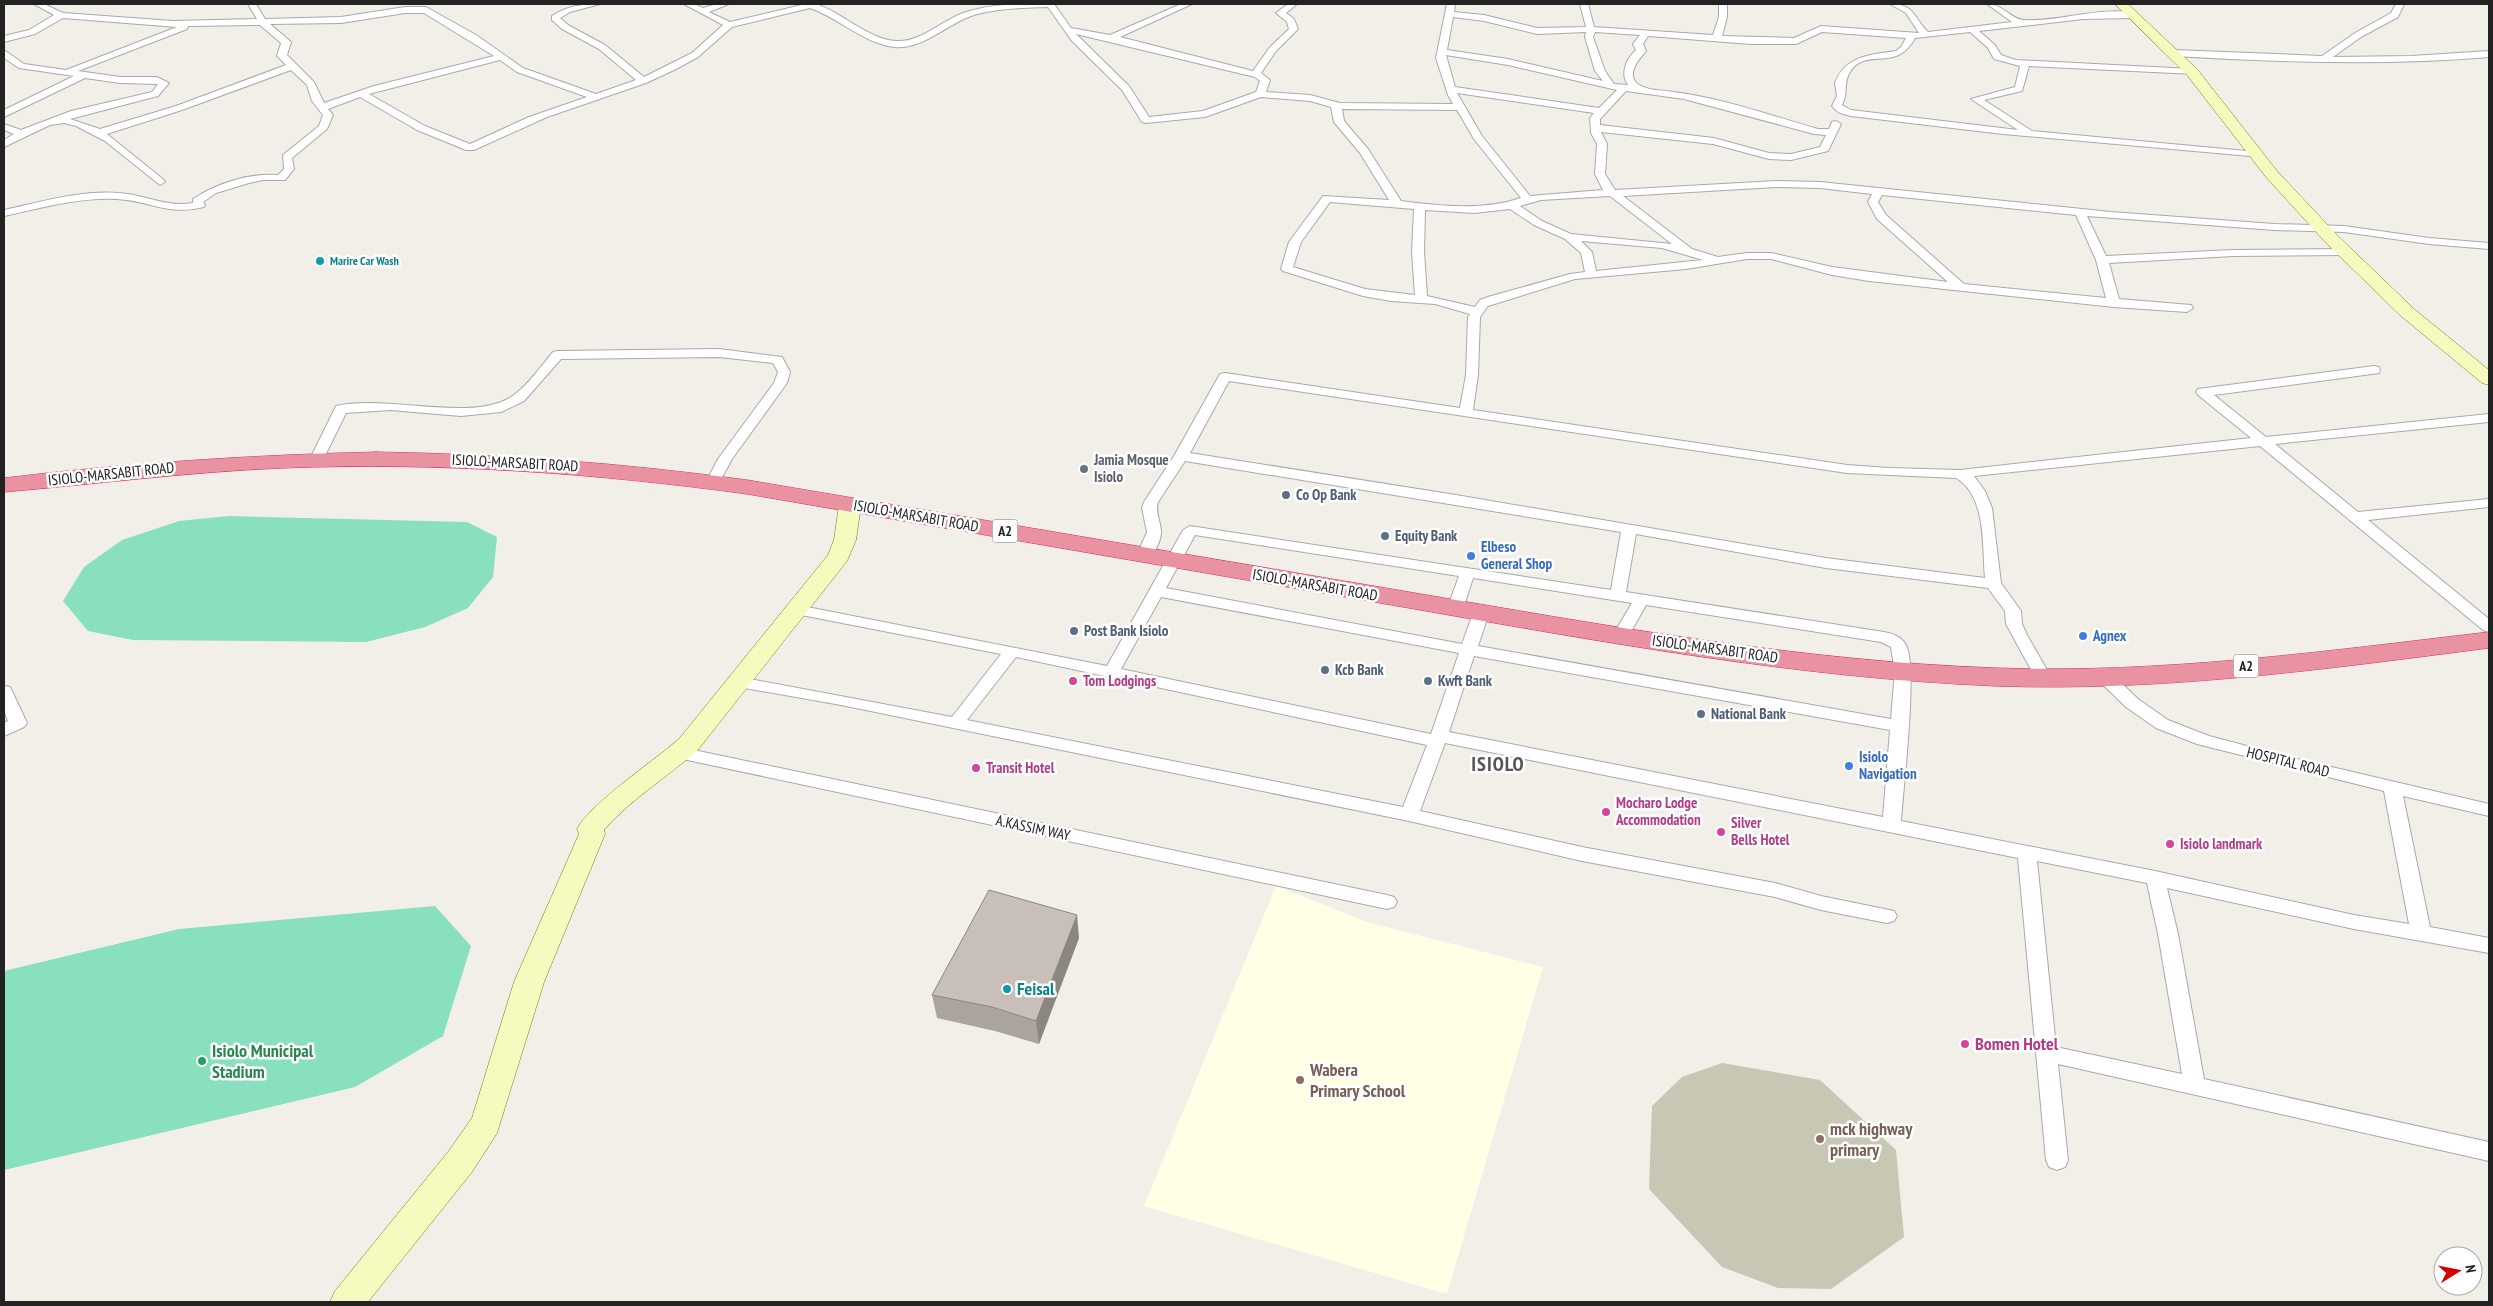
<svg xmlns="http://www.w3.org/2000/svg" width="2493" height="1306" viewBox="0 0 2493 1306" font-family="'PT Sans Narrow',sans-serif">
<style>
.education{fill:#ffffe5}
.construction{fill:#c7c7b4}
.pitch{fill:#88e0be}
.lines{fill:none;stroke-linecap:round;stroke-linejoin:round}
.street-casing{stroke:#a9a9a9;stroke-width:2}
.secondary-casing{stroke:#707d05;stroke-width:1}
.highway-casing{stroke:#dc2a67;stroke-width:1}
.street{fill:#fff;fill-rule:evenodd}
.secondary{fill:#f7fabf;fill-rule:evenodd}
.highway{fill:#e892a2;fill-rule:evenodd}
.wall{fill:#aba49e}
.shaded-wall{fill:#8b8681}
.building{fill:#c7bfb8;stroke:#8b8681}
.culture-dot{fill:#0f9aa8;stroke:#fff;stroke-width:2}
.worship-dot{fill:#6b7280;stroke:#fff;stroke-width:2}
.service-dot{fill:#5c6f8a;stroke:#fff;stroke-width:2}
.shop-dot{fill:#3f7fe0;stroke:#fff;stroke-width:2}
.hotel-dot{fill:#d1479c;stroke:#fff;stroke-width:2}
.leisure-dot{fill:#2e9e5b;stroke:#fff;stroke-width:2}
.education-dot{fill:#8d6e63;stroke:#fff;stroke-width:2}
.labels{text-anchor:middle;stroke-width:5;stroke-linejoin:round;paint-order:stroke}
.far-culture-label{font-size:12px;font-weight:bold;fill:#0d838f;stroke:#fff;text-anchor:start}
.shield{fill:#fff;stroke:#646464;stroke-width:1}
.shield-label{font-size:14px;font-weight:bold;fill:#222}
.worship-label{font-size:15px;font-weight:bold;fill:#5b616d;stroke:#fff;text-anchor:start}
.street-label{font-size:15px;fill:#222;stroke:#fff}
.service-label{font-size:15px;font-weight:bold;fill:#4e5e75;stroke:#fff;text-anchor:start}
.shop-label{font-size:15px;font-weight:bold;fill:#366cbe;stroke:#fff;text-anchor:start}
.hotel-label{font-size:15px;font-weight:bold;fill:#b23c85;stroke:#fff;text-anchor:start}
.near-culture-label{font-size:18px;font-weight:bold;fill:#0d838f;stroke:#fff;text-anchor:start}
.near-hotel-label{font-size:18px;font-weight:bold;fill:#b23c85;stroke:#fff;text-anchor:start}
.near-leisure-label{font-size:18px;font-weight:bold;fill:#27864d;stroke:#fff;text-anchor:start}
.near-education-label{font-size:18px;font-weight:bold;fill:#785e54;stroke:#fff;text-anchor:start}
.district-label{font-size:20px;font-weight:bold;letter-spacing:1px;fill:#555;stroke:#fff}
</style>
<rect width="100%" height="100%" fill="#f2efe9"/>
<path class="education" d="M1276,886L1367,922L1543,967L1447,1294L1144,1206Z"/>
<path class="construction" d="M1722,1063L1820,1080L1896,1150L1904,1237L1831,1289L1778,1288L1722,1267L1649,1189L1652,1106L1682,1077Z"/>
<g class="pitch">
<path d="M229,516L467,522L497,537L493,577L468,608L425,627L366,642L133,640L88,631L63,601L84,567L122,540L179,521Z"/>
<path d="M435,906L471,946L443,1036L355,1087L4,1170V971L179,929Z"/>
</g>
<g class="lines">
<defs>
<g id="street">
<path d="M34,4H44L63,13L173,21L257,19L248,4H256L265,19L341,17L405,7H426L476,35L523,68L596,94L636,80L599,49L562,29L552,20V16C567,6 582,4 600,4L570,12L560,18L568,25L605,45L644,77L692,53L723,25L684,4H694L703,8L717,4H729L709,12L730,22L806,4H816C841,12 870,40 896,41C921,43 943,19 966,12C995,3 1025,4 1054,4L1071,28L1110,35L1181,4H1192L1120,37L1253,71L1270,47L1289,29L1287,22L1276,13L1288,4H1297L1286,13L1294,19L1298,29L1276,51L1261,73L1270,80L1266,92L1310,95L1340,103L1453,104L1448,95L1436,58L1447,4H1455L1454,12L1484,15L1537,28L1586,27L1580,4H1588L1594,27L1713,35L1719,17V4H1727V17L1722,36L1794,38L1821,26L1919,33L1906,13L1890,4C1915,4 1913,17 1928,32L2012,22L1987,4C2003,4 2012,20 2024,20C2060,22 2100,6 2136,13V17L2133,18L2083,19L1979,31L1995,45L2001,55L2016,60L2192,69L2197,72L2195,74L2029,66L2022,91L1984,100L2032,131L2257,152L2261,153V157L2003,134L1851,116C1843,114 1837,113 1832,106L1837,96L1835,83C1845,55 1871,55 1896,51L1901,47L1906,38L1822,32L1796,44H1751L1648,36L1643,44L1646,51C1640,58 1628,71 1635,81C1642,91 1663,90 1674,92C1722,98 1772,116 1818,129H1829L1832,122L1836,121L1841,124L1828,151L1791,160L1769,159L1713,144L1601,132L1607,144L1605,174L1615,190L1776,181L1820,182L2111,212L2274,224L2344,226L2429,238L2489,243V249L2429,244L2344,232L2274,230L2087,216L2106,256L2233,250L2345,249L2351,252L2345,255L2233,256L2109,263L2119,299L2191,305L2193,308L2187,312L2114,307L1869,281L1832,275L1771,259H1747L1686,269L1575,279L1488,306L1480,317L1478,375L1473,410L1847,465L1889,468L1960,470L2251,438L2198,395L2196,392L2198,389L2374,366L2379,367L2380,370L2379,373L2214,395L2266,437L2489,414V422L2275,444L2358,512L2489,499V507L2368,520L2489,619V632L2483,630L2260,446L1974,476L1985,491L1992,508L2001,583L2021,611L2022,624L2027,635L2051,677L2049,681H2037L2035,677L2006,624L2005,611L1988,588L1826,568L1636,534L1626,592L1884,632C1893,634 1901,636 1906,645C1918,667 1903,789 1901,821L2155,871L2354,915L2409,924L2384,791L2197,744L2156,728L2126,707L2098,680L2096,676L2098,672H2110L2138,699L2168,720L2209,736L2289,757L2489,804V816L2403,796L2430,927L2489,938V953L2354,929L2167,888L2178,934L2204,1079L2489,1142V1161L2058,1064L2068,1160L2065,1167L2057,1170L2049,1167L2046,1160L2018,858L1445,743L1420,811L1582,847L1775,883L1821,896L1894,911L1897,916L1894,921L1887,923L1821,910L1775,897L1582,861L1409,821L841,705L733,686L731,682L733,678L739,677L952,717L1001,654L791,613L789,610L791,607L797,605L1107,666L1183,530L1190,526L1611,590L1621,532L1185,461L1158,502C1155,512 1160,520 1161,530C1162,539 1154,557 1145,560L1137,555L1147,532L1142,508L1144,502L1174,456L1220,374L1225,373L1460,408L1466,375L1468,317L1470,314L1435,304L1391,301L1363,296L1283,271L1281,269L1289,242L1323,196L1389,200L1360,153L1334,122L1331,107L1310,101L1261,97L1205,117L1146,123L1142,122L1122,90L1072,41L1048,7C1023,8 995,8 971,16C946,25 922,50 894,47C863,43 839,18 810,8L732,27L698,57L676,69L646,83L547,117L474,150H466L417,130L360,97L328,109L333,115L327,129L292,158L294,169L285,180H263L249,183L216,193L203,202L205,205L204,207C167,216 151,201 117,199C80,197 41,208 4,216V210C41,202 80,190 118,193C144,194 166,208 193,203V199C217,183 249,173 278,175L284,169L283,155L319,126L323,115L312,101L307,85L291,70L182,110L107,134L164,180L165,182L160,185L105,141L76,126L64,123L50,125L4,147V140L14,134L4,130V124L21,130L71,111L152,92L158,84L120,83L85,78L4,117V110L74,76L19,68L4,58V50L24,64L66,70L177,27L63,18L35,34L4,42V36L29,30L54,15ZM405,13H424L494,56L374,86L324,103L314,82L287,55L291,42L270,24L341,23ZM1453,17L1484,21L1537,34L1586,32L1585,37L1595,71L1603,81L1508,59L1447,50ZM260,25L281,43L277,56L286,65L176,106L100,129L70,119L158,96L169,83L157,77H120L78,71L187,29L188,26ZM1595,32L1640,35L1633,44L1636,50C1626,59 1620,74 1628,85L1614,84L1605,71L1593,37ZM1970,32L1988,48L1994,59L2020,66L2015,87L1971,99L2018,130L1851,110L1842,105C1849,91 1842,83 1852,69C1870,48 1897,72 1915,38ZM1076,34L1255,77L1260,81L1256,92L1203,111L1149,117L1129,86ZM1446,55L1508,65L1617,90L1599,108L1455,87ZM500,60L517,72L587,97L529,117L470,144L425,126L369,94ZM1626,91L1684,99L1814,134L1826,135L1820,147L1791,154L1769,153L1714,138L1600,125V119ZM1457,93L1594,113L1590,118L1591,133L1597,144L1595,174L1603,190L1530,196L1482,136ZM1342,109L1457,110L1474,139L1521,198C1482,211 1440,206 1401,201L1368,149L1344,121ZM1776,187L1820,188L1872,194L1868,202L1877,219L1948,282L1832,267L1771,253H1747L1718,257L1692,249L1623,196ZM1882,195L2076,215L2096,260L2106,298L1964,284L1886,215L1878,202ZM1610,196L1672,244L1571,234L1542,221L1520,206L1541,200ZM1330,202L1414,209L1412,252L1415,295L1365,289L1293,267L1301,242ZM1510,209L1534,225L1565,239L1581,253L1585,272L1570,274L1488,297L1480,300L1475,307L1427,296L1424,252L1425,210L1474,213ZM1581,241L1662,248L1703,260L1596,271L1592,252ZM1229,381L1847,473L1956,478C1987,496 1982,547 1985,578L1826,558L1456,495L1190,453ZM1195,535L1459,576L1447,609L1455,614L1463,609L1473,578L1632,603L1613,635L1615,639H1627L1646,605L1881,642L1891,647L1895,672L1891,719L1478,646L1489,613L1481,608L1473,613L1462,644L1166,588ZM1161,597L1459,653L1431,734L1121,669ZM1474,656L1890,730L1883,817L1449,732ZM1016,657L1427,745L1403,807L967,720ZM2037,861L2147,883L2158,934L2182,1074L2056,1047Z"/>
<path d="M2396,4H2404L2398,17L2361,37L2333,57L2411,56L2489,51V57C2384,66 2279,62 2174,56L2169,53L2174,50L2322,56L2355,33L2391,13Z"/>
<path d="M719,349L782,357L790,372L787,383L732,459L718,485H708L706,482L718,459L774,383L778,372L773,363L719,357L561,359L524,401L501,412L461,416L390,410L346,413L322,462L317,463L310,459L336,406C387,394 475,424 514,395C528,385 541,366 553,352L557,351Z"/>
<path d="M4,686L10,687L12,691L27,723L24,727L4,736V723L8,721L4,710Z"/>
<path d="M679,747L1387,895L1394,897L1397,902L1394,907L1387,909L673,757L670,753L673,749Z"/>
</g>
<g id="secondary">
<path d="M2115,4H2128L2197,69L2277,171L2338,236L2414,309L2489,370V385L2482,383L2401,316L2326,243L2266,177L2187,75Z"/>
<path d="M850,499L857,501L861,505L856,540L847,561L697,751C666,778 631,799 604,830L605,834L544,982L497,1133L472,1172L368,1302H330L335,1291L448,1152L472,1118L514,982L579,834L577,829L581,822C610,789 646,767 679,739L828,555L834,540L839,505L843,501Z"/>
</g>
<path id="highway" d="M376,452C502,454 622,463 747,480C968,517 1188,555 1409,592C1603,625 1799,661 1996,668C2161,674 2326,651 2489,632V648C2326,669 2161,692 1996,686C1799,678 1603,642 1409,608C1188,570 968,532 747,494C593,473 439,462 283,468C189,472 97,484 4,492V478C127,463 251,455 376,452Z"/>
</defs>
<use href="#street" class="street-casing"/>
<use href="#secondary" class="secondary-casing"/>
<use href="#highway" class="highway-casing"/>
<use href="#street" class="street"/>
<use href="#secondary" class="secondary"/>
<use href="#highway" class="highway"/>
</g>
<path class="wall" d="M1079,938L1039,1044L995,1031L937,1018L932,995Z"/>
<path class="shaded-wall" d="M1077,915L1079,938L1039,1044L1036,1021Z"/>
<path class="building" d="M989,890L1077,915L1036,1021L992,1007L932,995Z"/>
<g class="culture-dot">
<circle cx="320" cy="261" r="5"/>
<circle cx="1007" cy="989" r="5"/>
</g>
<circle class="worship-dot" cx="1084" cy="469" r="5"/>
<g class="service-dot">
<circle cx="1286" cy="495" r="5"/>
<circle cx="1385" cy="536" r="5"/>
<circle cx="1074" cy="631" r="5"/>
<circle cx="1325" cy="670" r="5"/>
<circle cx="1428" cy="681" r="5"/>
<circle cx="1701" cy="714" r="5"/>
</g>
<g class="shop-dot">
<circle cx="1471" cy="556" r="5"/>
<circle cx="2083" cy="636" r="5"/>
<circle cx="1849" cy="766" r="5"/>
</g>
<g class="hotel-dot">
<circle cx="1073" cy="681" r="5"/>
<circle cx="976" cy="768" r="5"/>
<circle cx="1606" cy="812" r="5"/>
<circle cx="1721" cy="832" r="5"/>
<circle cx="2170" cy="844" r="5"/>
<circle cx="1965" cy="1044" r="5"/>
</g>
<circle class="leisure-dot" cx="202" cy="1061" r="5"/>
<g class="education-dot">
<circle cx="1300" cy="1080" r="5"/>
<circle cx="1820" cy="1139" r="5"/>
</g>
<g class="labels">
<g class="far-culture-label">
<text x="330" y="265">Marire Car Wash</text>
</g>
<g class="shield">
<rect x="992.5" y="519.5" width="25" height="23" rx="4"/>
<rect x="2233.5" y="654.5" width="25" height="23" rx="4"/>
</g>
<g class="shield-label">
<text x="1005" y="536">A2</text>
<text x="2246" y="671">A2</text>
</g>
<g class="worship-label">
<text x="1094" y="465">Jamia Mosque<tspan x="1094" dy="17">Isiolo</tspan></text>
</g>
<g class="street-label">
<text transform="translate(515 463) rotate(3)" y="5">ISIOLO-MARSABIT ROAD</text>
<text transform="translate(111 474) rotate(-6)" y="5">ISIOLO-MARSABIT ROAD</text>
<text transform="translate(916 516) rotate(10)" y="5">ISIOLO-MARSABIT ROAD</text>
<text transform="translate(1315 585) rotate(10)" y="5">ISIOLO-MARSABIT ROAD</text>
<text transform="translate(1715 649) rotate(8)" y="5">ISIOLO-MARSABIT ROAD</text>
<text transform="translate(2288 762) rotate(14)" y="5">HOSPITAL ROAD</text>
<text transform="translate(1033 828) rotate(12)" y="5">A.KASSIM WAY</text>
</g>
<g class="service-label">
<text x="1296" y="500">Co Op Bank</text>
<text x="1395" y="541">Equity Bank</text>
<text x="1084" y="636">Post Bank Isiolo</text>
<text x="1335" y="675">Kcb Bank</text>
<text x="1438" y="686">Kwft Bank</text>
<text x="1711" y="719">National Bank</text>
</g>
<g class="shop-label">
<text x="1481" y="552">Elbeso<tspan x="1481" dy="17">General Shop</tspan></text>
<text x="2093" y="641">Agnex</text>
<text x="1859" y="762">Isiolo<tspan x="1859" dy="17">Navigation</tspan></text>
</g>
<g class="hotel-label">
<text x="1083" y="686">Tom Lodgings</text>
<text x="986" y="773">Transit Hotel</text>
<text x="1616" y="808">Mocharo Lodge<tspan x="1616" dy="17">Accommodation</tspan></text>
<text x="1731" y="828">Silver<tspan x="1731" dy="17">Bells Hotel</tspan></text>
<text x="2180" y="849">Isiolo landmark</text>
</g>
<g class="near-culture-label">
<text x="1017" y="995">Feisal</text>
</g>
<g class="near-hotel-label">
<text x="1975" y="1050">Bomen Hotel</text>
</g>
<g class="near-leisure-label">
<text x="212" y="1057">Isiolo Municipal<tspan x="212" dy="21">Stadium</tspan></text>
</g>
<g class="near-education-label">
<text x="1310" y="1076">Wabera<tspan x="1310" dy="21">Primary School</tspan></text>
<text x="1830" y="1135">mck highway<tspan x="1830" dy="21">primary</tspan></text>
</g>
<g class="district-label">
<text x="1498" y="771">ISIOLO</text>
</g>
</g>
<rect width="2493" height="1306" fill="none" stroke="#222222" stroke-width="10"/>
<g transform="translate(2458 1271) rotate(80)"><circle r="24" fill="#ffffff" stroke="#a7a7a7"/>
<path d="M0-4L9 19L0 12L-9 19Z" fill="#d40000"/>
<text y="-8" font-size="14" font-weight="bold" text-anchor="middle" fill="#222222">N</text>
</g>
</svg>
